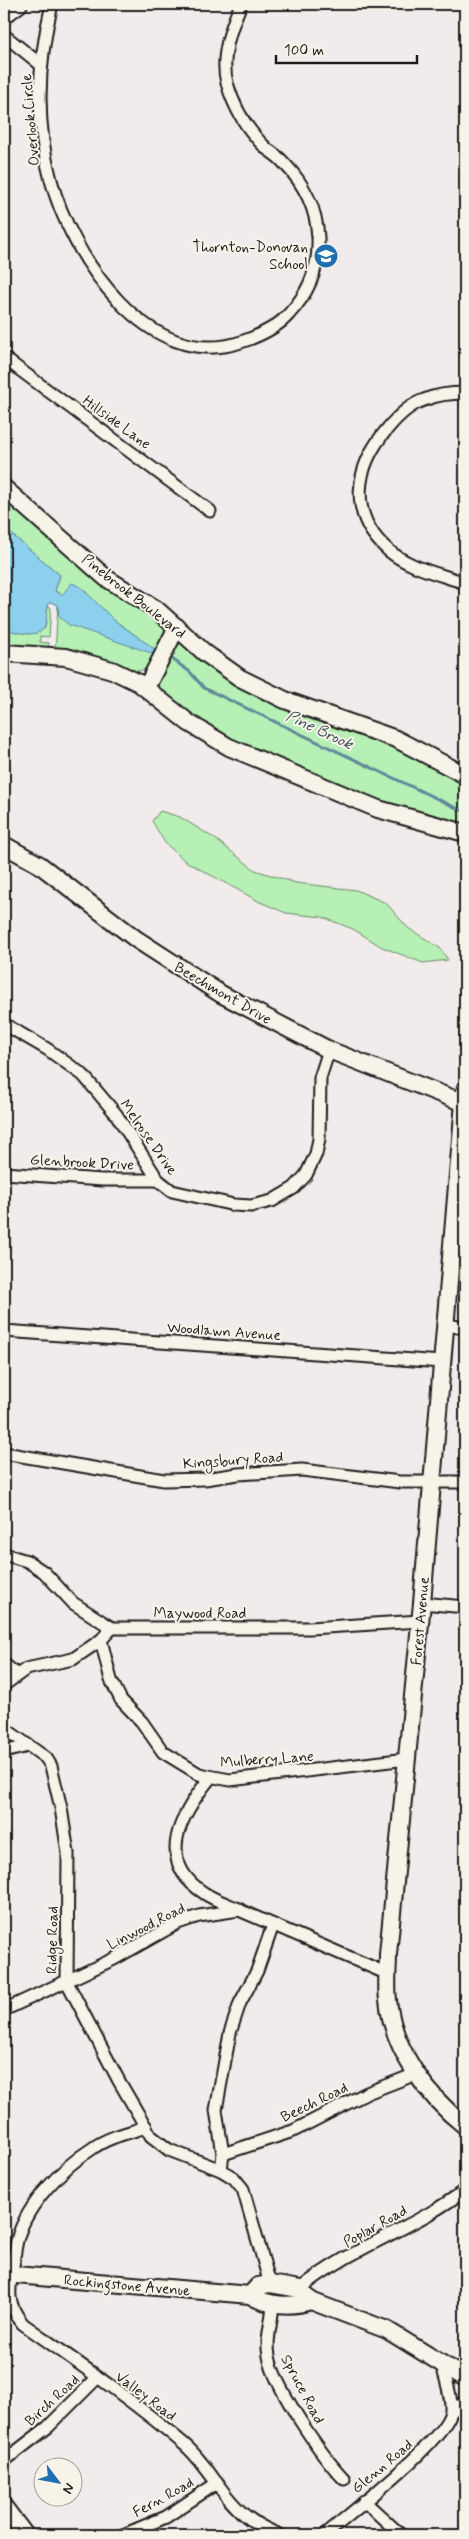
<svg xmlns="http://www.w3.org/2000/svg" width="469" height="2539" viewBox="0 0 469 2539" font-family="Mynerve,sans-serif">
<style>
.green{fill:#b6f0b4;stroke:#698668}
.water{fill:#8cd0ee;stroke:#5f889a}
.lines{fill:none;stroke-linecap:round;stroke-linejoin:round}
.stream{stroke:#5f889a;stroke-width:3}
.street-casing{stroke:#1c1c1c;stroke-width:15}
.secondary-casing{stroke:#1c1c1c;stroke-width:20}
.street{stroke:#f7f3e8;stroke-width:11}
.secondary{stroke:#f7f3e8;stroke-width:16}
.labels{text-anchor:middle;stroke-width:4;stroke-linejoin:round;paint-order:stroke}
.street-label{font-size:15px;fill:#1c1c1c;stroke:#f7f3e8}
.poi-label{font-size:15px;fill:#1c1c1c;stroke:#f7f3e8;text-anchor:end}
.water-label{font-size:16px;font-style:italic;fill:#3e525b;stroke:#f7f3e8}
</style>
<rect width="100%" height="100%" fill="#f2ebec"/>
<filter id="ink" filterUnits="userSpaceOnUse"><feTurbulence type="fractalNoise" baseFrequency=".02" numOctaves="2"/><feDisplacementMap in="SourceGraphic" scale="10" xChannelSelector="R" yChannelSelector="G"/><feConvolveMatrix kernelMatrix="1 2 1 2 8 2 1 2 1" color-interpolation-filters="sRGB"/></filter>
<g filter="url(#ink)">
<g class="green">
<path d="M4,492L141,604L167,629C158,649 154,675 129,671L55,652L58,605L124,642L154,654L156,650L114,620L81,587L72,584L63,595L55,591L60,575L4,528Z"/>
<path d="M48,605L51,608L49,637L40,636V642L49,643L48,650H4V629L29,634L45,628Z"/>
<path d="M183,643L465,781V830L409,816L227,743L158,689V682L176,644Z"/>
<path d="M160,811L180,817L214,838L255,870L296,883L356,890L386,903L408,928L440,948L448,960L423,963L382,947L353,929L322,917L286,913L260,902L185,861L165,843L152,821Z"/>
</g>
<path class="water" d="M4,528L60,575L55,591L62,595L72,583L81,587L114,620L156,650L154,654L69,625L59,617L58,605L50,602C46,608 47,615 46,622C44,641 16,632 4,629Z"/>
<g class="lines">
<path class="stream" d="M172,659L190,672L204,688L465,812"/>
<defs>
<g id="street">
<path d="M52,4C38,61 35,122 51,180C71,256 148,373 241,342C259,336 277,328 289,314C331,269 326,206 284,163C279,157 273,153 267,149C248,131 234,108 227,83C220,57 231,27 241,4"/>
<path d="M4,35L40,64"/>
<path d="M4,358L210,511"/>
<path d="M465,393C452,393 436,395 424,400C409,405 398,416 388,428C355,466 347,514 388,550C409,568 440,574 465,583"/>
<path d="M4,1024L47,1049L83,1075L116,1114L158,1180L172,1191L234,1205L251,1206L272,1201L294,1188L306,1175L316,1154L319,1139L320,1078L329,1050"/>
<path d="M4,1173L102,1180H158"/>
<path d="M446,1325L465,1328"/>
<path d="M4,1331L442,1362"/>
<path d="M4,1453L164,1480L205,1479L238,1474L302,1470L400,1482H465"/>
<path d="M4,1554L27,1561L44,1572L73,1603L112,1628H310L420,1621"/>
<path d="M422,1603L465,1607"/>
<path d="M112,1628L101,1640L111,1680L121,1700L142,1722L163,1752L199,1774L230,1780L407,1759"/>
<path d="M4,1664L16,1674"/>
<path d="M4,1685L26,1669L73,1659L101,1640"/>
<path d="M4,1728L46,1758L51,1766L61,1808L68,1853L67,1982L119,2081L151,2136L169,2150L221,2170L234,2178L243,2189L270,2284"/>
<path d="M4,1752L28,1746"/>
<path d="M210,1778C182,1813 153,1860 204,1893C214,1900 227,1904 239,1909"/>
<path d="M4,2010L114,1959L178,1923L199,1916L239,1910L388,1974"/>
<path d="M146,2127C128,2133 108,2137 93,2148C63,2167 28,2203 18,2237C15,2247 14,2258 13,2267C8,2292 7,2305 23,2324C78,2363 134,2401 185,2445C210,2467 223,2500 250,2519C259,2526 270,2531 280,2535"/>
<path d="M223,2154L293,2131L367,2093L416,2074"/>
<path d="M221,2170L223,2154L216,2110L230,2033L240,2003L257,1971L273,1925"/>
<path d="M300,2289C349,2248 414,2229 465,2190"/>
<path d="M273,2302C273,2320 265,2338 269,2356C274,2387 322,2456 344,2479"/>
<path d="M451,2412L465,2401"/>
<path d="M4,2461L48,2427L97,2378"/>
<path d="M364,2501L401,2535"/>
<path d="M123,2535L166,2517L217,2483"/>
<path d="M325,2535C350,2513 447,2439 451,2411C452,2396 445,2377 441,2362"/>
</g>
<g id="secondary">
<path d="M4,15L19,4"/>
<path d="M4,488L106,578L156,609L205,653L240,678L285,700L396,739L465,775"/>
<path d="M4,653L66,657L112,670L139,683L189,723L229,747L378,809L465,833"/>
<path d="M146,688L177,627"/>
<path d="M4,845L40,865L136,939L221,994L329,1050L464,1103"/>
<path d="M465,1090L422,1603L388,1954C388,1969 386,1985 388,2000C393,2050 427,2096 465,2126"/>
<path d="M4,2274L250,2295C267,2306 293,2307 311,2301"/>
<path d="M250,2295L258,2286L270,2284L300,2289L311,2301L387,2330L465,2378"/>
<path d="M4,2507L25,2535"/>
</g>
</defs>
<use href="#street" class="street-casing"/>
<use href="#secondary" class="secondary-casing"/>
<use href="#street" class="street"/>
<use href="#secondary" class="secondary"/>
</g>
</g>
<defs>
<symbol id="school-disc" viewBox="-11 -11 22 22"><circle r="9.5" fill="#1f6fb2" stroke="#f7f3e8"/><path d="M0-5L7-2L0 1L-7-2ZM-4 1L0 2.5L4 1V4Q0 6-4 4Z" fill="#fff"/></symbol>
</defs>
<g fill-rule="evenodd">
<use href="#school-disc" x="312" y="242" width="28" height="28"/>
</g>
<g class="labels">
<g class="street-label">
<text transform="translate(30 120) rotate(-95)" y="5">Overlook Circle</text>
<text transform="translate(117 422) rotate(36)" y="5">Hillside Lane</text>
<text transform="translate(134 596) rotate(38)" y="5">Pinebrook Boulevard</text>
<text transform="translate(223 993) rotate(30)" y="5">Beechmont Drive</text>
<text transform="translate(149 1137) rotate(55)" y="5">Melrose Drive</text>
<text transform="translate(82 1162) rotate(3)" y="5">Glenbrook Drive</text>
<text transform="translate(224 1331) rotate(4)" y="5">Woodlawn Avenue</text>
<text transform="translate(233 1460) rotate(-4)" y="5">Kingsbury Road</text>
<text x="200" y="1618">Maywood Road</text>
<text transform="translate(420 1621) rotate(-85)" y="5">Forest Avenue</text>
<text transform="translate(267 1759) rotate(-4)" y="5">Mulberry Lane</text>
<text transform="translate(146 1926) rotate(-27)" y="5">Linwood Road</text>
<text transform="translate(52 1940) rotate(-89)" y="5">Ridge Road</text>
<text transform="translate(314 2102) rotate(-26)" y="5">Beech Road</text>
<text transform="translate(375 2226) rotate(-29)" y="5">Poplar Road</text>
<text transform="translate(127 2285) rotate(5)" y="5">Rockingstone Avenue</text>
<text transform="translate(303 2389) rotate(62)" y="5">Spruce Road</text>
<text transform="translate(146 2396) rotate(37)" y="5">Valley Road</text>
<text transform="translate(52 2400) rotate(-43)" y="5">Birch Road</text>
<text transform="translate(382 2466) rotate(-40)" y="5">Glenn Road</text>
<text transform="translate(163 2497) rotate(-29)" y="5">Fern Road</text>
</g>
<g class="poi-label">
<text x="308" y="252">Thornton-Donovan<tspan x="308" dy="17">School</tspan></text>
</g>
<g class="water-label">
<text transform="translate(320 729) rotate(25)" y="6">Pine Brook</text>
</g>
</g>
<rect width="469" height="2539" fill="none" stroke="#f7f3e8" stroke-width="20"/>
<rect x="10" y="10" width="449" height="2519" fill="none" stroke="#1c1c1c" stroke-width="2" filter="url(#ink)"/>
<g transform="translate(58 2482) rotate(122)"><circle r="24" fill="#f7f3e8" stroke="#9f9d96"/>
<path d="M0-4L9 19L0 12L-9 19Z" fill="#1f6fb2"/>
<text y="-8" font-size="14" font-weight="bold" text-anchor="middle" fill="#1c1c1c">N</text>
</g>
<path d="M276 55v8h141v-8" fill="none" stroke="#1c1c1c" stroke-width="2.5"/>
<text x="284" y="55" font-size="15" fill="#1c1c1c" stroke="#f7f3e8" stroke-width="4" paint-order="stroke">100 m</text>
</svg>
